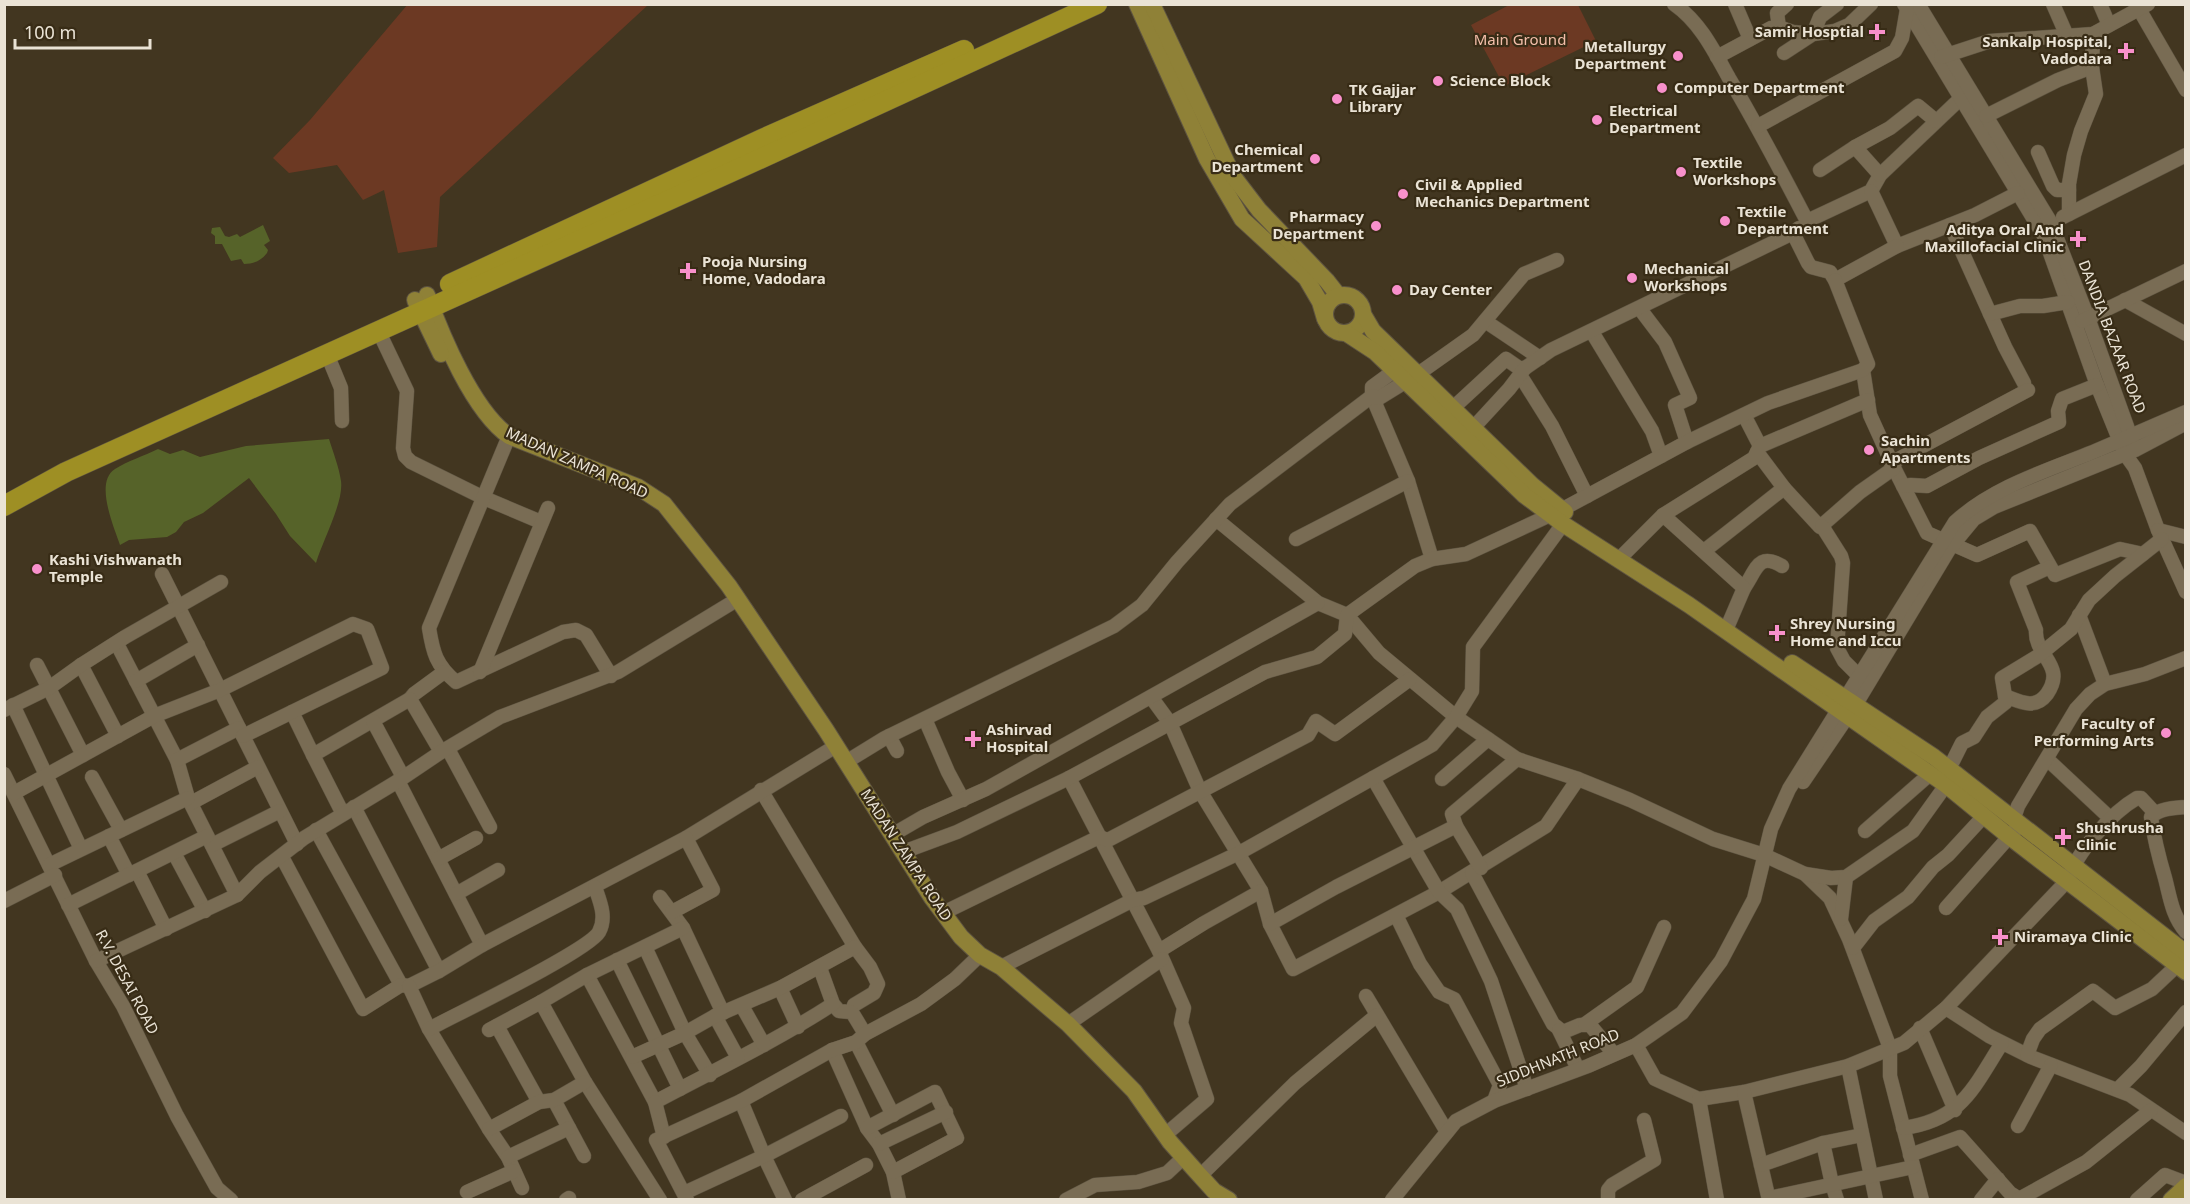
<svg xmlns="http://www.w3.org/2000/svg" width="2190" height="1204" viewBox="0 0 2190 1204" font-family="'Noto Sans',sans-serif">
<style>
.green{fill:#6c3923}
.water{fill:#566329}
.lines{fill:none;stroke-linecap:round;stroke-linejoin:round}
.minor-casing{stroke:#5e5441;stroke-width:15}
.major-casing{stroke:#5e5441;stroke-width:18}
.highway-casing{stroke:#5e5441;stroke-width:21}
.minor{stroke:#796c54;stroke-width:14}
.major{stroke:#8f8137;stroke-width:16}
.highway{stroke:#9e8f24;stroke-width:20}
.poi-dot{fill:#f890cb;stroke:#382c16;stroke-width:2}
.labels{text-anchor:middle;stroke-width:4.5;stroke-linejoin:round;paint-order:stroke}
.poi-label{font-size:15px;font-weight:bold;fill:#eae3d5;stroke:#382c16;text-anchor:start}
.park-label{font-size:15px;fill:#f4bfaa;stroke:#382c16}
.street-label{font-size:15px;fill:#eae3d5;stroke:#382c16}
</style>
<rect width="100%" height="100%" fill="#423620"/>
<g class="green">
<path d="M408,4L648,5L440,197L437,247L398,253L384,190L363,200L337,165L289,173L273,158L310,120Z"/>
<path d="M1511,4L1578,5L1596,41L1504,86L1471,25Z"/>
</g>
<g class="water">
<path d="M263,225L270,241L264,245L268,250L267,253C261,261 253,264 244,264L241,259L231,261L222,244H215V236L211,233L212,228L220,227L225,236L229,237L237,234L240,237Z"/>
<path d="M329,439C333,452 339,467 341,481C344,502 322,542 316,563L290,536L276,514L249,478L203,513L184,522L176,532L167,537L129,540L120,545C114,527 94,482 115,469C127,461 144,456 158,449L170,454L183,450L200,457L246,446Z"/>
</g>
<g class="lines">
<defs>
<g id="minor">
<path d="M1674,4C1700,22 1714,51 1729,78C1757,125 1782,173 1807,221L1871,191L1880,175L1961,98"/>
<path d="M1735,4L1750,39"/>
<path d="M1787,4L1777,13L1779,27L1793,32L1813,34L1820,17L1837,4"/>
<path d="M1904,4L2044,236L2097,385L2125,454L2135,468L2158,530L2186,592"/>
<path d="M1918,4L2051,223L2088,318L2133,443"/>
<path d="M2053,4L2067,36"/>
<path d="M2100,4L2109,25"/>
<path d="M2139,9L2186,90"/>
<path d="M1784,53L1813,34L1835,31L1849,25L1871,4"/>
<path d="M1717,57L1771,28L1779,27"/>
<path d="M1941,57L1990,41L2093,34L2148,4"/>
<path d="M1986,116L2058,80L2092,67"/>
<path d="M1758,126L1895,51L1902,38L1907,9"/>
<path d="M1855,147L1890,128L1918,106L1936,121"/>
<path d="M2038,152L2053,186L2057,190H2069"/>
<path d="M1820,170L1855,147L1880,175"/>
<path d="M1871,191L1897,246L1975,215L2018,193"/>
<path d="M2069,214V184L2074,155L2081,131L2096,94L2092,67L2093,34"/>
<path d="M2063,217L2186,155"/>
<path d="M1950,225L2005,347L2024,383"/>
<path d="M1799,228L1793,233L1808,263L1811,267L1830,272L1835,280L1897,246"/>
<path d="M2125,300L2186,334"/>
<path d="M1640,309L1665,342L1690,398L1675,405L1687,442"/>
<path d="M1990,314L2020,306H2043L2068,302"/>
<path d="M1485,321L1540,358"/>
<path d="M2082,321L2186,271"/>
<path d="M378,330L407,391L403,448L405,456L411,462L484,498L541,522"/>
<path d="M1592,332L1652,431L1661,456"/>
<path d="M327,354L341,388L342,421"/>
<path d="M1402,365L1372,387V396L1408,481L1432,559"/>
<path d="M1863,370L1870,415L1894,468L1927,533L1977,555L2030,531L2055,575L2120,549L2143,554"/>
<path d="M1520,375L1552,426L1587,496"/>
<path d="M1454,407L1506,359L1519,368H1525"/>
<path d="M1744,415L1760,446"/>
<path d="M1473,428L1509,389L1525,368L1551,350L1793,233"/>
<path d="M509,436L429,628C433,653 436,665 456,682L563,632L576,630L586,635L611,676"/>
<path d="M1891,463L2028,390"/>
<path d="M1903,486L1911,485L1927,486L1979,458L2059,422L2058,411L2062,399L2097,385"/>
<path d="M1784,488L1820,527L1860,492L1894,468"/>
<path d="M1216,519L1318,603L1347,615L1379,653L1456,717L1517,759L1578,779L1630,800L1713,839L1764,855L1805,874L1830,898L1849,939L1890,1048V1076L1922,1200"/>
<path d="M1822,526L1841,556L1843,563L1837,648L1844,661L1864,681"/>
<path d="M2158,530L2186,537"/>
<path d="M1296,539L1408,481"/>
<path d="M1704,551L1784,488L1757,452"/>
<path d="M1619,559L1663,515"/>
<path d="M162,574L297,844"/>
<path d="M1744,588C1757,569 1758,552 1782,566"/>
<path d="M2079,615L2105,684"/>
<path d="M1726,630L1744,588L1663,515L1754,458L1760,446L1868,400"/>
<path d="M117,644L177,760L188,798L237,895"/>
<path d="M37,665L83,755"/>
<path d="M81,665L118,736"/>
<path d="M480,672L548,508"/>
<path d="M136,681L198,645"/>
<path d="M2005,696C2021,702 2035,710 2047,694C2067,665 2034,656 2036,630L2017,582L2050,567"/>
<path d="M1151,697L1170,723L1200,791L1261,891L1270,924L1293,969L1439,892L1546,826L1578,779"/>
<path d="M410,699L414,694L444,672"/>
<path d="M13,705L81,849"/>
<path d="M4,710L49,688L81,665L125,637L221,582"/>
<path d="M292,712L313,755L410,699L441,752"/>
<path d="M925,719L948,772L963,800"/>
<path d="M373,721L403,777"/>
<path d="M889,736L897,751"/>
<path d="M448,749L490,827"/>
<path d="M313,755L343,814"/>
<path d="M2047,759L2110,818"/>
<path d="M177,760L239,728"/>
<path d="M846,762L885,738L1114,626L1142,605L1177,562L1230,504L1372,396L1379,398L1418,374L1473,335L1524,274L1557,260"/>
<path d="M1946,768L1953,761L1962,743L1974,737L1987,717L2006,702L2002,678L2038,656L2071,629L2089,600L2115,576L2162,539"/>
<path d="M4,774L96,961L123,1006L177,1116L217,1188L231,1200"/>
<path d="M92,777L121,830"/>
<path d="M1069,778L1159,951L1184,1008L1181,1023L1207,1099L1165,1135"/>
<path d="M1373,778L1439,892L1457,909L1491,981L1527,1089"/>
<path d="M1442,779L1488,739"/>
<path d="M398,781L482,945"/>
<path d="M1803,782L1856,704L1950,548L1974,519L1994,507L2135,450L2186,423"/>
<path d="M761,790L855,947L870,967L878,984L874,993L854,1005"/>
<path d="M14,793L154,716L220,690L353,624L367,629L382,668L243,736"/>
<path d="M191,803L258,767"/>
<path d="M354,807L439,971"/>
<path d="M2186,807C2174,808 2160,808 2151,817C2154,838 2159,858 2165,878C2170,897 2172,916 2186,932"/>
<path d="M2014,818L2018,806L2076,709L2090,694L2105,684L2145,674L2186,658"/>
<path d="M1456,826L1452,814L1517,759"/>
<path d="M316,830L401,985"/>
<path d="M1865,831L1930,774"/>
<path d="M892,835L923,817L986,789L1318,603"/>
<path d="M109,836L129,875"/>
<path d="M212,845L280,811"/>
<path d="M903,852L957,832L1069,778L1265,672L1317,657L1345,634L1347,615L1415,566L1432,559L1466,554L1561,510L1687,442L1768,403L1863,370L1868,364L1835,280"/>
<path d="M174,853L205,911"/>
<path d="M282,857L363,1009L401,985L409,986L439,971L482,945L686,838L836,746"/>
<path d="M438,859L476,838"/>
<path d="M49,865L188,798"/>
<path d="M137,871L166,929"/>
<path d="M1472,873L1553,1024L1563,1032L1580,1025H1590L1614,1054"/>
<path d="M1805,874L1831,878L1846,877L1913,831L1946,785"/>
<path d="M456,894L498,870"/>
<path d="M660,897L683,928L723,1013"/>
<path d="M4,901L55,875"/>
<path d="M68,905L207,836"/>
<path d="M1946,908L2016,829"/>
<path d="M672,912L713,890L686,838"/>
<path d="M943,913L1099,837L1108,840L1308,735L1316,721L1335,734L1410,679"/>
<path d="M1396,915L1420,964L1439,992L1454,999L1500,1085L1494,1101"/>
<path d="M1841,919L1846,877"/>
<path d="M1270,924L1336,887L1456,826L1481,868"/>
<path d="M645,947L685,1033L710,1075"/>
<path d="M1853,948L1874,921L1908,897L1933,867L1948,855L1984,816"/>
<path d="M1159,951L1204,923L1261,891"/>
<path d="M617,960L680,1089"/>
<path d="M96,961L237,895L260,872L304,838L398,781L441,752L500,717L618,672L738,599"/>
<path d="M1001,967L1133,900L1144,898L1239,853L1432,745L1456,717L1472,691L1473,647L1563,524"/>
<path d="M820,968L833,1004L839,1011L850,1012L853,1014L865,1034"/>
<path d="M587,975L655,1102C715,1070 776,1041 833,1004"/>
<path d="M409,986L429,1029L489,1129L508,1157L522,1188"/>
<path d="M780,988L798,1027"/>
<path d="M1366,996L1447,1132"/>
<path d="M541,1002L585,1082L660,1200"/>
<path d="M742,1006L764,1045"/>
<path d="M1946,1008L1989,1036L2031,1057L2130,1095L2186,1133"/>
<path d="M715,1016L738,1058"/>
<path d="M1068,1024L1162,959"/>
<path d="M1585,1024L1637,987L1664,927"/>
<path d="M497,1026L539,1102"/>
<path d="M1920,1028L1955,1110"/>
<path d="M429,1029C457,1014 588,951 599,932C607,917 600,902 595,887"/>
<path d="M489,1030L541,1002L587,975L683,928"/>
<path d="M1559,1030L1578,1069"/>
<path d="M856,1042L893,1115"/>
<path d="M1636,1045L1655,1079L1699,1099L1744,1092L1848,1066L1904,1043L1946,1008L2067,881C2077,852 2111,813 2137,798H2141L2155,813"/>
<path d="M832,1050L867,1128L879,1144L893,1172L899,1200"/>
<path d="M2027,1055L2033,1039L2040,1029L2093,991L2115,1008L2152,989L2184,959"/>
<path d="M632,1057L685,1033L715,1016L780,988L855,947"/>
<path d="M1848,1066L1876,1200"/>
<path d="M2118,1089L2141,1066L2186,1012"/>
<path d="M1744,1092L1769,1200"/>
<path d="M1699,1099L1717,1200"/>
<path d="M554,1100L584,1156"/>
<path d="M741,1101L764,1156L785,1200"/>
<path d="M655,1102L664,1137"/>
<path d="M2018,1126L2051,1065"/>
<path d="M867,1128L935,1092L957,1138L893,1172"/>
<path d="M1903,1128C1962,1120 1973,1088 2002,1043"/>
<path d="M489,1129L539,1102L554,1100L585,1082"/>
<path d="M1823,1143L1862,1135"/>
<path d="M879,1144L946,1112"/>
<path d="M1910,1155L1960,1137L2010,1193L2021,1200"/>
<path d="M508,1157L569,1128"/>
<path d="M1761,1165L1823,1143L1832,1184L1837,1200"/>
<path d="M1200,1176L1295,1083L1377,1015"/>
<path d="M467,1192L514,1171"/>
<path d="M684,1193L764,1156L841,1116"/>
<path d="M1769,1198L1913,1167"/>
<path d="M2019,1199L2086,1162L2151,1110"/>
<path d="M566,1200L569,1198"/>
<path d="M687,1200L656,1140L741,1101L832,1050L856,1042L865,1034L921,1004L955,979L980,955"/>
<path d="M802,1200L866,1165"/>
<path d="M1066,1200L1095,1185L1138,1182L1167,1173L1184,1157"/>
<path d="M1392,1200L1456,1121L1494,1101L1588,1066L1636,1045L1682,1013L1721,961L1754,899L1771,829L1789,789L1955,522C1993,487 2046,471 2093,452C2124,439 2155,425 2186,412"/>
<path d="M1608,1200V1190L1612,1185L1654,1160L1644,1120"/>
<path d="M1981,1200L1998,1179"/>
<path d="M2137,1200L2165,1175L2186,1183"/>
</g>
<g id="major">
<path d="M1137,4L1207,159L1242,219L1306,278L1320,302L1325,319"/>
<path d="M1152,4L1233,176L1259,210L1327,281L1338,295"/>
<circle cx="1344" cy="314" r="19"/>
<path d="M427,295C442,336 473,411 509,436L638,487L664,504L729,586L826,730L932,898L961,937L980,955L1001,967L1068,1024L1134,1091L1170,1142L1194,1169L1214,1191L1229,1200"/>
<path d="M415,300L441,354"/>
<path d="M1363,314L1373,331L1532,485L1565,512"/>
<path d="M1346,333L1375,352L1524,495L1563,524L1689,605L1946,785L2011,838L2186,972"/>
<path d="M1792,663L1934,757L2186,953"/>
<path d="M2171,1200L2186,1186"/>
</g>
<g id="highway">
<path d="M450,284L762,139L964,50"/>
<path d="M4,506L66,472L740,168L1097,4"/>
</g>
</defs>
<use href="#minor" class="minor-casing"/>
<use href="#major" class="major-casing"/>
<use href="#highway" class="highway-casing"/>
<use href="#minor" class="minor"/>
<use href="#major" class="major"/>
<use href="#highway" class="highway"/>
</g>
<g class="poi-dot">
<path d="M1874 23h6v6h6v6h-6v6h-6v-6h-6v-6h6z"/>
<path d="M2123 42h6v6h6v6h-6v6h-6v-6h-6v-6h6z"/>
<circle cx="1678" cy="56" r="6"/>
<circle cx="1438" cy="81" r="6"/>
<circle cx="1662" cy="88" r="6"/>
<circle cx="1337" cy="99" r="6"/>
<circle cx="1597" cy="120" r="6"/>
<circle cx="1315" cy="159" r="6"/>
<circle cx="1681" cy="172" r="6"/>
<circle cx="1403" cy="194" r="6"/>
<circle cx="1725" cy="221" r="6"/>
<circle cx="1376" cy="226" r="6"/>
<path d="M2075 230h6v6h6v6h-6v6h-6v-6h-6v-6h6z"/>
<path d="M685 262h6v6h6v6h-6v6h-6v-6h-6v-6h6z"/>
<circle cx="1632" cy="278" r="6"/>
<circle cx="1397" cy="290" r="6"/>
<circle cx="1869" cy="450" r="6"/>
<circle cx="37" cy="569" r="6"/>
<path d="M1774 624h6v6h6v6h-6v6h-6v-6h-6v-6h6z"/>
<circle cx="2166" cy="733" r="6"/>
<path d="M970 730h6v6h6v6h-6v6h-6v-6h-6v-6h6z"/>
<path d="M2060 828h6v6h6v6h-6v6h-6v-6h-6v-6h6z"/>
<path d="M1997 928h6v6h6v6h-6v6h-6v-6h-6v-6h6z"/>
</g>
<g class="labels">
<g class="poi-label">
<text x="1864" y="37" text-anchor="end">Samir Hosptial</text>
<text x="2112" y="47" text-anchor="end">Sankalp Hospital,<tspan x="2112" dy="17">Vadodara</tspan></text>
<text x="1666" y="52" text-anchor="end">Metallurgy<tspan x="1666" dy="17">Department</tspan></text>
<text x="1450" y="86">Science Block</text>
<text x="1674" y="93">Computer Department</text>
<text x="1349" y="95">TK Gajjar<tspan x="1349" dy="17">Library</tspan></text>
<text x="1609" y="116">Electrical<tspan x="1609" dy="17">Department</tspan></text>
<text x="1303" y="155" text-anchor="end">Chemical<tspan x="1303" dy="17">Department</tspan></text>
<text x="1693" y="168">Textile<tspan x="1693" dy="17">Workshops</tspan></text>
<text x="1415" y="190">Civil &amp; Applied<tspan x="1415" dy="17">Mechanics Department</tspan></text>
<text x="1737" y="217">Textile<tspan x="1737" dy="17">Department</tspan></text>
<text x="1364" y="222" text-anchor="end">Pharmacy<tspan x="1364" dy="17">Department</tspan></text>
<text x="2064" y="235" text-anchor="end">Aditya Oral And<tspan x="2064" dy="17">Maxillofacial Clinic</tspan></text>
<text x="702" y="267">Pooja Nursing<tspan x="702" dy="17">Home, Vadodara</tspan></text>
<text x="1644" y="274">Mechanical<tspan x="1644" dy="17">Workshops</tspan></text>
<text x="1409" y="295">Day Center</text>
<text x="1881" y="446">Sachin<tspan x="1881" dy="17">Apartments</tspan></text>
<text x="49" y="565">Kashi Vishwanath<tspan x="49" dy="17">Temple</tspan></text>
<text x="1790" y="629">Shrey Nursing<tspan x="1790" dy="17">Home and Iccu</tspan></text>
<text x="2154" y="729" text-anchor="end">Faculty of<tspan x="2154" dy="17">Performing Arts</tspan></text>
<text x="986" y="735">Ashirvad<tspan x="986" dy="17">Hospital</tspan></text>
<text x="2076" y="833">Shushrusha<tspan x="2076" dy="17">Clinic</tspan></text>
<text x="2014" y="942">Niramaya Clinic</text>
</g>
<g class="park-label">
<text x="1520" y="45">Main Ground</text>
</g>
<g class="street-label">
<text transform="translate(2112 337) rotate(69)" y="5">DANDIA BAZAAR ROAD</text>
<text transform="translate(577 463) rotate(24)" y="5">MADAN ZAMPA ROAD</text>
<text transform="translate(906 855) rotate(57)" y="5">MADAN ZAMPA ROAD</text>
<text transform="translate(127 982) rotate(62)" y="5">R.V. DESAI ROAD</text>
<text transform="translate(1558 1058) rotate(-22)" y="5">SIDDHNATH ROAD</text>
</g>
</g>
<rect width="2190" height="1204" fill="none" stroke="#eae3d5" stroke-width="12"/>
<path d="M15 39v9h135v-9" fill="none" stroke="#eae3d5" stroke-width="3"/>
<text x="24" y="39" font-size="18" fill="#eae3d5" stroke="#382c16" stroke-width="4.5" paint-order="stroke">100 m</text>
</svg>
